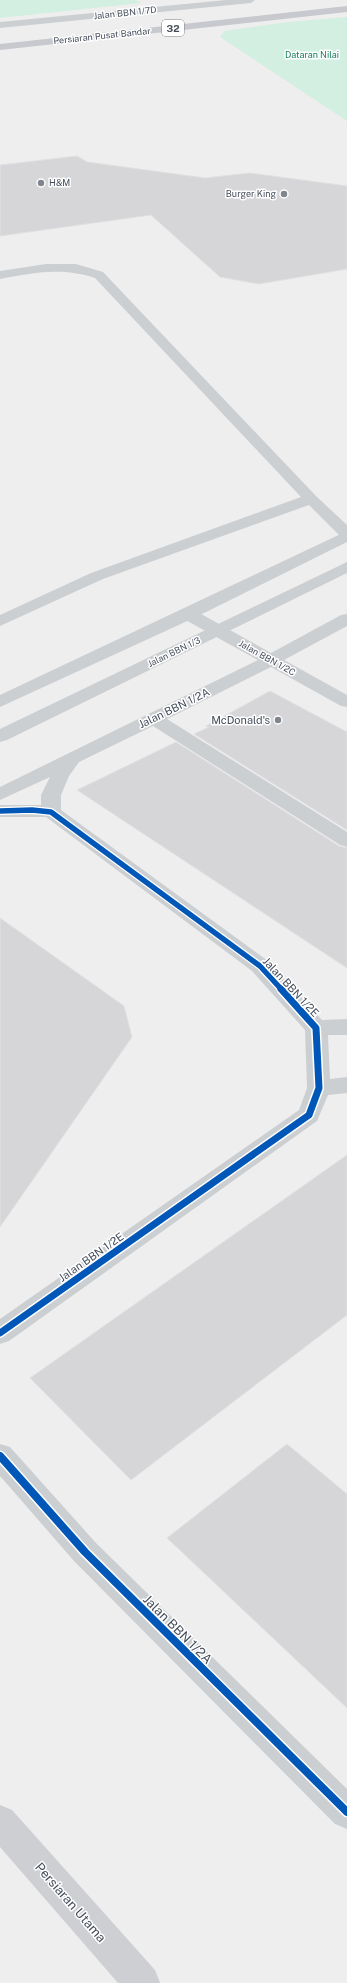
<svg xmlns="http://www.w3.org/2000/svg" width="347" height="1983" viewBox="0 0 347 1983" font-family="'Public Sans',sans-serif">
<style>
.green{fill:#d2efe1}
.building{fill:#d6d6d9;stroke:#e0e0e1}
.lines{fill:none;stroke-linecap:round;stroke-linejoin:round}
.minor{fill:#cccfd2;fill-rule:evenodd}
.tertiary{fill:#cccfd2;fill-rule:evenodd}
.secondary{fill:#cdcfd3;fill-rule:evenodd}
.primary{fill:#c7c9cf;fill-rule:evenodd}
.cycleway-far2-casing{stroke:#fff;stroke-width:8}
.cycleway-far1-casing{stroke:#fff;stroke-width:10}
.cycleway-casing{stroke:#fff;stroke-width:11}
.cycleway-far2{stroke:#0057b8;stroke-width:5.5}
.cycleway-far1{stroke:#0057b8;stroke-width:7}
.cycleway{stroke:#0057b8;stroke-width:8}
.poi-dot{fill:#80858e;stroke:#fff;stroke-width:1.5}
.labels{text-anchor:middle;stroke-width:3;stroke-linejoin:round;paint-order:stroke}
.far-street-label{font-size:9px;fill:#454d5b;stroke:#fff}
.far-park-label{font-size:9px;fill:#147e59;stroke:#fff}
.far-poi-label{font-size:9px;fill:#454d5b;stroke:#fff;text-anchor:start}
.shield{fill:#fff;stroke:#7d828c;stroke-width:1}
.shield-label{font-size:10px;font-weight:bold;fill:#454d5b}
.street-label{font-size:11px;fill:#454d5b;stroke:#fff}
.poi-label{font-size:11px;fill:#454d5b;stroke:#fff;text-anchor:end}
.near-street-label{font-size:13px;fill:#454d5b;stroke:#fff}
</style>
<rect width="100%" height="100%" fill="#efeeee"/>
<g class="green">
<path d="M0,0H135L141,3L0,18Z"/>
<path d="M347,17V121L220,37L224,31L288,22Z"/>
</g>
<g class="building">
<path d="M77,156L87,162L205,178L250,173L347,186V269L259,284L220,277L151,215L0,236V165Z"/>
<path d="M270,691L347,732V830L194,734L209,727L206,726Z"/>
<path d="M176,742L339,846L347,848V968L77,790Z"/>
<path d="M0,918L124,1006L132,1037L0,1227Z"/>
<path d="M347,1155V1315L131,1480L30,1378Z"/>
<path d="M287,1444L347,1494V1708L167,1538Z"/>
</g>
<g class="lines">
<g class="minor">
<path d="M226,0H255L251,3L0,28V22Z"/>
<path d="M46,264H76L103,272L316,496L347,525V539L341,537L309,505L103,579L0,626V615L91,573L301,497L95,278C60,267 35,273 0,279V271Z"/>
<path d="M188,609L194,610L271,653L341,615L347,614V626L284,660L347,695V707L341,706L271,667L167,719L347,832V847L340,845L153,726L79,762L69,776L61,795V810L268,961L322,1020L347,1019V1035H328L330,1079L347,1077V1093L328,1095L317,1121L9,1341L0,1344V1319L299,1110L307,1088L305,1030L252,971L46,817H0V805H41V795L50,777L0,800V787L258,660L182,618L180,614L182,610Z"/>
<path d="M0,1444L10,1447L96,1543L347,1789V1829L335,1824L74,1561L0,1476Z"/>
</g>
<g class="tertiary">
<path d="M347,531V542L194,618L0,707V695Z"/>
<path d="M347,562V573L7,740L0,742V729Z"/>
</g>
<path class="secondary" d="M0,1805L12,1810L155,1970L160,1983H118L0,1847Z"/>
<path class="primary" d="M347,6V12L0,50V44Z"/>
<defs>
<path id="cycleway-far2" d="M0,811L32,810L51,812L260,966L282,990"/>
<path id="cycleway-far1" d="M0,1333L309,1115L319,1088L316,1028L281,989"/>
<path id="cycleway" d="M0,1456L85,1552L347,1812"/>
</defs>
<use href="#cycleway-far2" class="cycleway-far2-casing"/>
<use href="#cycleway-far1" class="cycleway-far1-casing"/>
<use href="#cycleway" class="cycleway-casing"/>
<use href="#cycleway-far2" class="cycleway-far2"/>
<use href="#cycleway-far1" class="cycleway-far1"/>
<use href="#cycleway" class="cycleway"/>
</g>
<g class="poi-dot">
<circle cx="41" cy="183" r="4"/>
<circle cx="284" cy="194" r="4"/>
<circle cx="278" cy="720" r="4"/>
</g>
<g class="labels">
<g class="far-street-label">
<text transform="translate(125 13) rotate(-6)" y="3">Jalan BBN 1/7D</text>
<text transform="translate(102 36) rotate(-6)" y="3">Persiaran Pusat Bandar</text>
<text transform="translate(174 652) rotate(-26)" y="3">Jalan BBN 1/3</text>
<text transform="translate(267 658) rotate(29)" y="3">Jalan BBN 1/2C</text>
</g>
<g class="far-park-label">
<text x="312" y="58">Dataran Nilai</text>
</g>
<g class="far-poi-label">
<text x="49" y="186">H&amp;M</text>
<text x="276" y="197" text-anchor="end">Burger King</text>
</g>
<rect class="shield" x="162" y="20" width="22" height="16" rx="3"/>
<g class="shield-label">
<text x="173" y="32">32</text>
</g>
<g class="street-label">
<text transform="translate(174 708) rotate(-26)" y="4">Jalan BBN 1/2A</text>
<text transform="translate(291 987) rotate(47)" y="4">Jalan BBN 1/2E</text>
<text transform="translate(91 1257) rotate(-35)" y="4">Jalan BBN 1/2E</text>
</g>
<g class="poi-label">
<text x="270" y="724">McDonald's</text>
</g>
<g class="near-street-label">
<text transform="translate(178 1629) rotate(45)" y="5">Jalan BBN 1/2A</text>
<text transform="translate(71 1902) rotate(49)" y="5">Persiaran Utama</text>
</g>
</g>
</svg>
